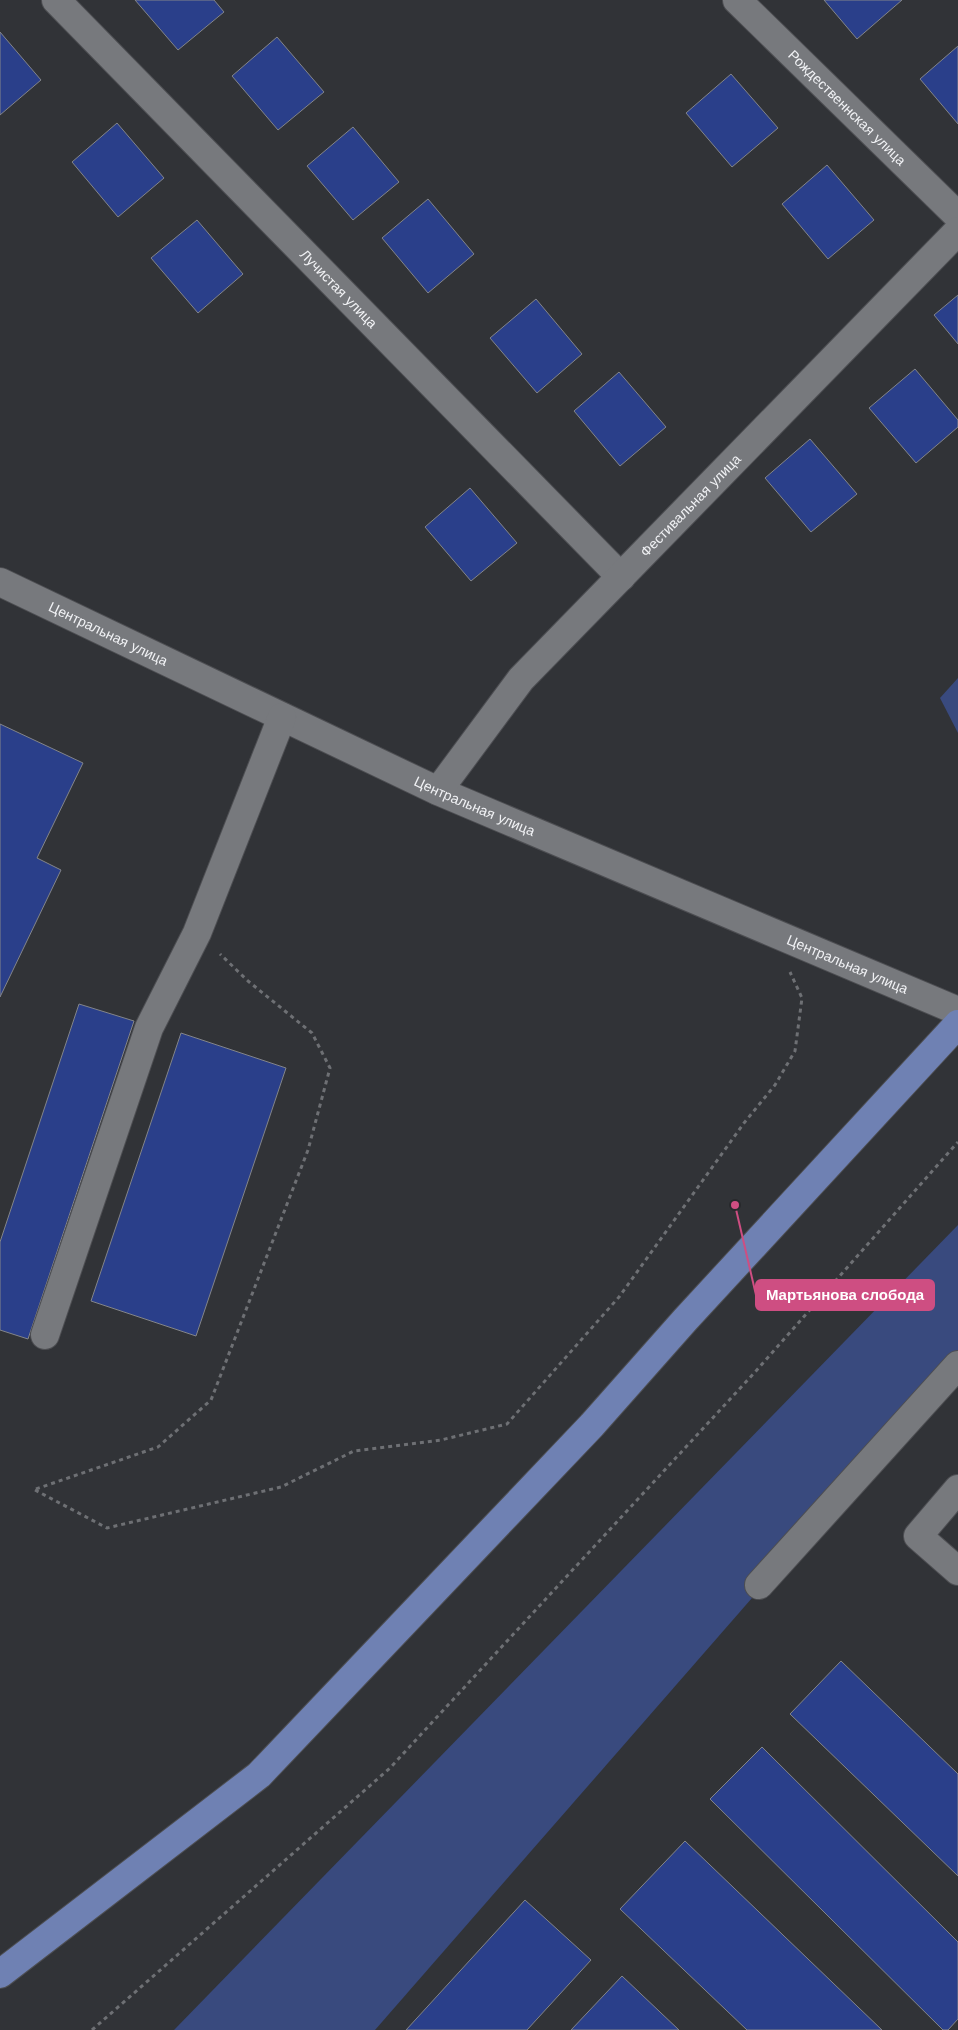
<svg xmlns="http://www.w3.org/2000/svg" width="958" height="2030" viewBox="0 0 958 2030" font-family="'Work Sans',sans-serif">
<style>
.green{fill:#394a7e}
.building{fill:#2a3f8a;stroke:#838589}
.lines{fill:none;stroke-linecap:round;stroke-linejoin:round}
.minor-casing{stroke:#4d4e52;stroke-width:30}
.major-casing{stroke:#4d4e52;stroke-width:30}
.path{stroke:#6e7074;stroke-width:3;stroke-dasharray:4 4;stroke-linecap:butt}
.minor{stroke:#77797d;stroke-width:28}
.major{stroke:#6f81b3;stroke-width:28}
.labels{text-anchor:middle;stroke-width:4.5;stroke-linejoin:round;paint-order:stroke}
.street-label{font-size:14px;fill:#f1f2f5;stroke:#27292c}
.leader{fill:none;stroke:#ce4e82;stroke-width:2}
.callout-dot{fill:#ce4e82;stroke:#27292c;stroke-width:2}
.callout{fill:#ce4e82;stroke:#ce4e82;stroke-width:2}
.callout-label{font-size:15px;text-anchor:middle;font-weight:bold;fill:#fff}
</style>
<rect width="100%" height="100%" fill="#313337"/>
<g class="green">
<path d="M958,678V733L940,698Z"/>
<path d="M958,1225V1362L375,2030H174Z"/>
</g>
<g class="building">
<path d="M135,0H214L224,12L178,50Z"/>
<path d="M824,0H902L857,39Z"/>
<path d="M0,32L41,80L0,115Z"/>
<path d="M277,37L324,92L278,130L232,76Z"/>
<path d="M958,46V124L920,79Z"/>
<path d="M731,74L778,128L732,167L686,113Z"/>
<path d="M117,123L164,178L118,217L72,162Z"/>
<path d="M353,127L399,182L353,220L307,166Z"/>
<path d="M827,165L874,220L828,259L782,204Z"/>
<path d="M428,199L474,254L428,293L382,238Z"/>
<path d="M197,220L243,274L198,313L151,258Z"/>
<path d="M958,295V344L934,315Z"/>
<path d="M536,299L582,354L537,393L490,338Z"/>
<path d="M915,369L958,420V427L916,463L869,408Z"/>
<path d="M619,372L666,427L620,466L574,411Z"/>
<path d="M810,439L857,494L811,532L765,478Z"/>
<path d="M470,488L517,543L471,581L425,527Z"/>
<path d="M0,724L83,763L37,858L61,870L0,997Z"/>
<path d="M79,1004L134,1021L28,1339L0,1330V1242Z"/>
<path d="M181,1033L286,1068L196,1336L91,1301Z"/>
<path d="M841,1661L958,1774V1876L790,1714Z"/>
<path d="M762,1747L958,1942V2019L948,2030H943L710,1799Z"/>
<path d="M685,1841L882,2030H747L620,1909Z"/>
<path d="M525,1900L591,1960L527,2030H406Z"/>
<path d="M622,1976L679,2030H571Z"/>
</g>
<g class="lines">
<defs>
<g id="minor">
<path id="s1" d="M56,0L621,577"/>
<path id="s2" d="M737,0L958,216"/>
<path id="s3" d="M0,582L438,791L958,1011"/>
<path id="s4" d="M438,791L521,679L958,231"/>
<path d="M45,1335L149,1028L197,933L282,717"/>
<path d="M958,1489L918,1536L958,1571"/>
<path d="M759,1585L958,1365"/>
</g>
<path id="major" d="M0,1974L259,1775L592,1425L685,1320L958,1024"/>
</defs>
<use href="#minor" class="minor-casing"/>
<use href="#major" class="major-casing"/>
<g class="path">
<path d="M36,1489L158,1447L211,1400L308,1150L330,1068L312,1033L248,981L220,954"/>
<path d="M35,1490L107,1528L281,1487L354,1451L441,1440L507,1424L619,1297L744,1123L775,1085L795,1051L802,998L790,972"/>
<path d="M92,2030L390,1768L756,1371L958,1142"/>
</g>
<use href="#minor" class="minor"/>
<use href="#major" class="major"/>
</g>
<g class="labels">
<g class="street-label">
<text dy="5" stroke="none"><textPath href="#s2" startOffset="154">Рождественнская улица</textPath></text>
<text dy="5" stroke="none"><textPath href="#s1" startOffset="404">Лучистая улица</textPath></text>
<text dy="5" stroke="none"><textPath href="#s4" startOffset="382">Фестивальная улица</textPath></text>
<text dy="5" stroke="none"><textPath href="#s3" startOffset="120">Центральная улица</textPath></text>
<text dy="5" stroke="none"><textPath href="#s3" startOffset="525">Центральная улица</textPath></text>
<text dy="5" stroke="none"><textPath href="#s3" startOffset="930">Центральная улица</textPath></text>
</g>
</g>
<path class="leader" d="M735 1205L756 1295"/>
<circle class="callout-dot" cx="735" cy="1205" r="5"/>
<rect class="callout" x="756" y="1280" width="178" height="30" rx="5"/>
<g class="callout-label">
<text x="845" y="1300">Мартьянова слобода</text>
</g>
</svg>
